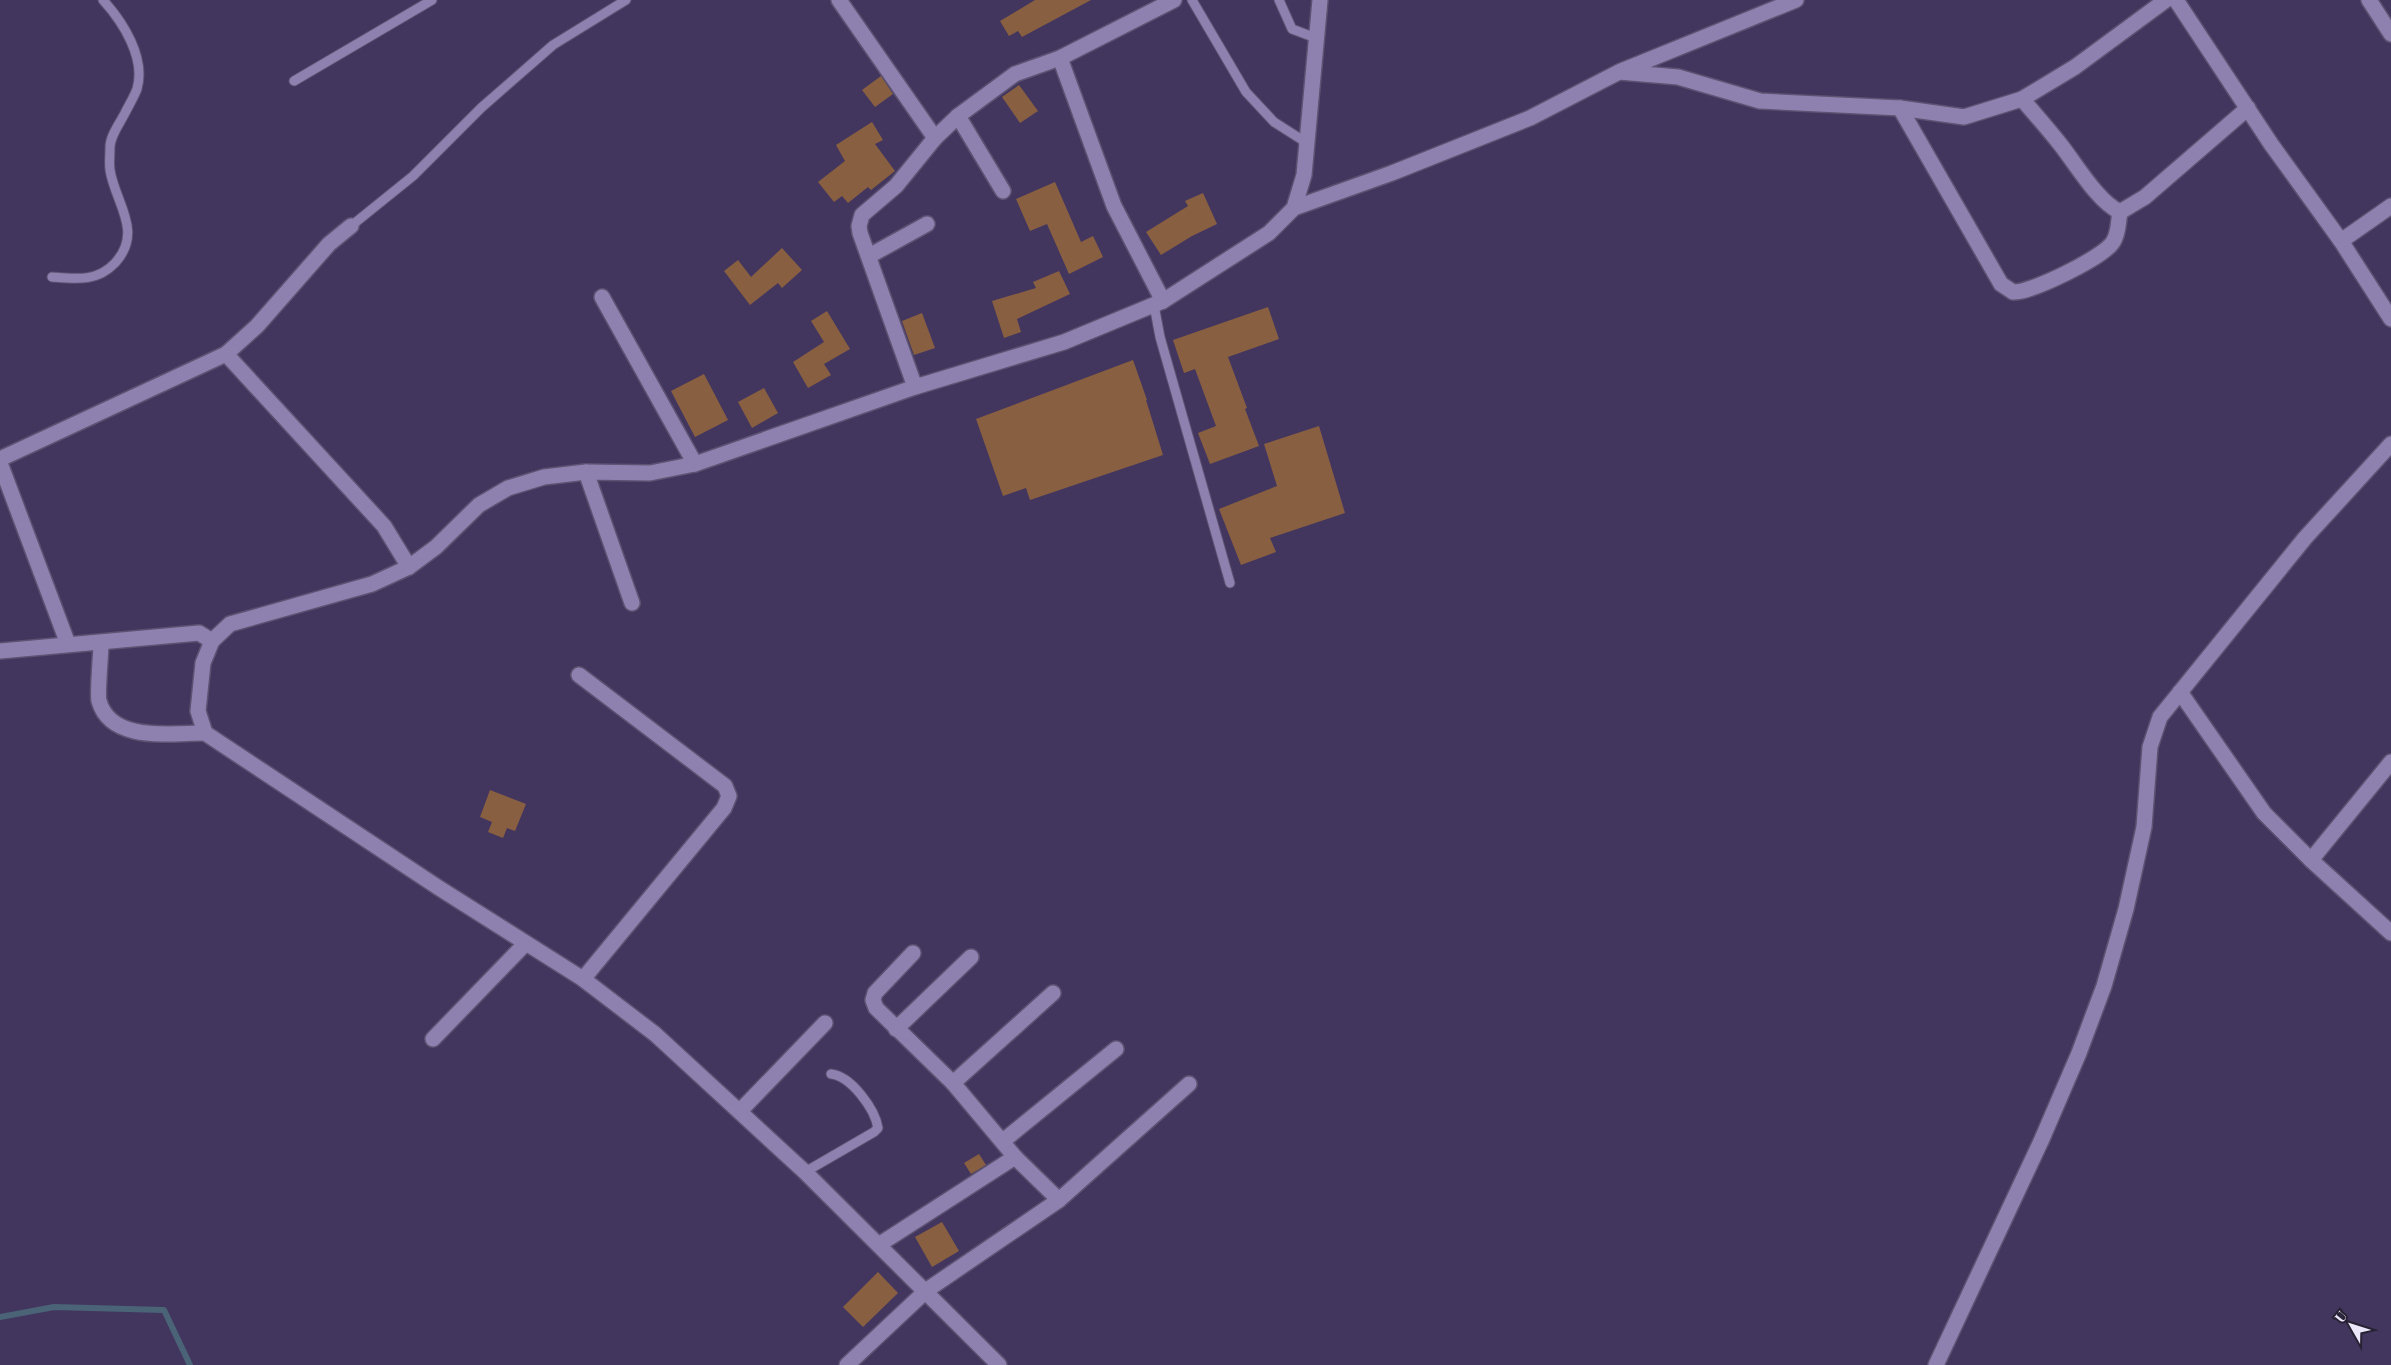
<svg xmlns="http://www.w3.org/2000/svg" width="2391" height="1365" viewBox="0 0 2391 1365" font-family="'Playfair Display',serif">
<style>
.lines{fill:none;stroke-linecap:round;stroke-linejoin:round}
.stream{stroke:#4a6377;stroke-width:6}
.building{fill:#885f41}
.lane-casing{stroke:#5c5272;stroke-width:11}
.street-casing{stroke:#5c5272;stroke-width:18}
.secondary-casing{stroke:#5c5272;stroke-width:18}
.lane{stroke:#8f81af;stroke-width:9}
.street{stroke:#8f81af;stroke-width:15}
.secondary{stroke:#8f81af;stroke-width:15}
</style>
<rect width="100%" height="100%" fill="#43365e"/>
<g class="lines">
<path class="stream" d="M0,1317L54,1307L164,1310L190,1365"/>
</g>
<g class="building">
<path d="M1035,0H1091L1022,37L1018,31L1009,36L1000,21Z"/>
<path d="M881,76L893,94L875,107L862,90Z"/>
<path d="M1019,85L1038,111L1020,123L1002,97Z"/>
<path d="M872,122L883,140L875,144L895,171L871,190L868,187L848,203L842,196L834,202L818,182L845,161L836,145Z"/>
<path d="M1055,182L1081,242L1093,236L1103,257L1069,274L1047,224L1030,231L1016,199Z"/>
<path d="M1203,193L1217,224L1192,236L1161,255L1146,232L1188,206L1185,201Z"/>
<path d="M782,248L802,270L782,288L778,283L750,305L724,271L738,260L751,277Z"/>
<path d="M1059,271L1070,294L1017,319L1021,332L1004,338L992,301L1036,288L1033,282Z"/>
<path d="M1268,307L1279,339L1228,357L1247,408L1245,409L1259,446L1210,464L1198,433L1216,426L1195,369L1184,373L1173,340Z"/>
<path d="M827,311L850,349L824,364L831,375L808,388L793,362L824,342L811,321Z"/>
<path d="M922,313L935,348L914,355L902,321Z"/>
<path d="M1133,360L1147,400H1146L1163,455L1030,500L1026,488L1003,496L976,419Z"/>
<path d="M704,374L728,420L695,437L671,391Z"/>
<path d="M764,388L778,413L752,428L738,402Z"/>
<path d="M1319,426L1345,513L1270,538L1276,552L1241,565L1219,509L1277,486L1264,444Z"/>
<path d="M490,790L526,804L515,831L507,828L503,838L488,832L492,822L480,817Z"/>
<path d="M979,1154L986,1165L971,1174L964,1163Z"/>
<path d="M942,1222L959,1251L932,1267L915,1237Z"/>
<path d="M878,1272L898,1293L863,1327L843,1307Z"/>
</g>
<g class="lines">
<defs>
<g id="lane">
<path d="M1192,0L1246,92L1274,122L1307,143"/>
<path d="M1279,0L1292,29L1316,38"/>
<path d="M294,81L432,0"/>
<path d="M351,226L413,176L481,108L553,45L626,0"/>
<path d="M52,277C76,279 97,282 115,263C144,231 115,203 110,170C109,163 110,155 110,147C110,136 120,123 125,113C129,105 134,97 137,89C146,58 123,22 103,0"/>
<path d="M1154,305L1160,337L1230,583"/>
<path d="M805,1172L874,1132L878,1128C875,1109 851,1076 831,1074"/>
</g>
<g id="street">
<path d="M839,0L935,138"/>
<path d="M2176,0L2271,144L2341,241L2391,319"/>
<path d="M2369,0L2391,34"/>
<path d="M1060,58L1114,206L1163,301"/>
<path d="M1621,71L1796,0"/>
<path d="M2022,99C2035,114 2048,129 2060,144C2076,164 2097,201 2120,212L2145,197L2248,108"/>
<path d="M1900,108L2001,284L2013,292C2031,293 2104,257 2113,242C2119,233 2118,222 2120,212"/>
<path d="M958,116L1003,191"/>
<path d="M1294,208L1392,173L1530,118L1619,72L1678,77L1760,101L1900,108L1964,117L2022,99L2075,67L2166,0"/>
<path d="M2341,241L2391,206"/>
<path d="M869,256L927,224"/>
<path d="M602,297L695,464"/>
<path d="M226,354L384,526L409,567"/>
<path d="M915,387L860,233L859,226L862,215L896,186L935,138L958,116L1015,74L1060,58L1174,0"/>
<path d="M0,459L226,354L257,326L329,244L351,226"/>
<path d="M0,463L68,644"/>
<path d="M586,472L632,603"/>
<path d="M101,643C101,655 97,693 99,701C111,743 171,733 205,733"/>
<path d="M0,651L199,633L212,641"/>
<path d="M579,675L725,786L729,796L724,808L583,979"/>
<path d="M2180,692L2264,813L2311,860L2391,933"/>
<path d="M2311,860L2391,762"/>
<path d="M896,1029L971,957"/>
<path d="M433,1039L525,944"/>
<path d="M953,1083L1053,993"/>
<path d="M740,1111L825,1023"/>
<path d="M1003,1141L1116,1049"/>
<path d="M1015,1157L1059,1200"/>
<path d="M880,1244L1015,1157L953,1083L876,1008L873,1000L875,993L913,953"/>
<path d="M847,1365L927,1290L1059,1200L1189,1084"/>
<path d="M1936,1365L2042,1139L2079,1053L2104,986L2126,909L2144,827L2150,747L2160,717L2305,538L2391,444"/>
</g>
<path id="secondary" d="M999,1365L805,1172L655,1034L583,979L439,888L205,733L198,711L203,663L212,641L230,624L372,584L409,567L436,547L479,505L508,488L544,477L586,472L650,473L695,464L915,387L1064,342L1163,301L1269,233L1294,208L1304,175L1320,0"/>
</defs>
<use href="#lane" class="lane-casing"/>
<use href="#street" class="street-casing"/>
<use href="#secondary" class="secondary-casing"/>
<use href="#lane" class="lane"/>
<use href="#street" class="street"/>
<use href="#secondary" class="secondary"/>
</g>
<g transform="translate(2351 1325) rotate(309)" stroke="#272234" stroke-width="4" paint-order="stroke">
<path d="M0-4L9 19L0 12L-9 19Z" fill="#ece7fb"/>
<text y="-8" font-size="14" font-weight="bold" text-anchor="middle" fill="#ece7fb">U</text>
</g>
</svg>
